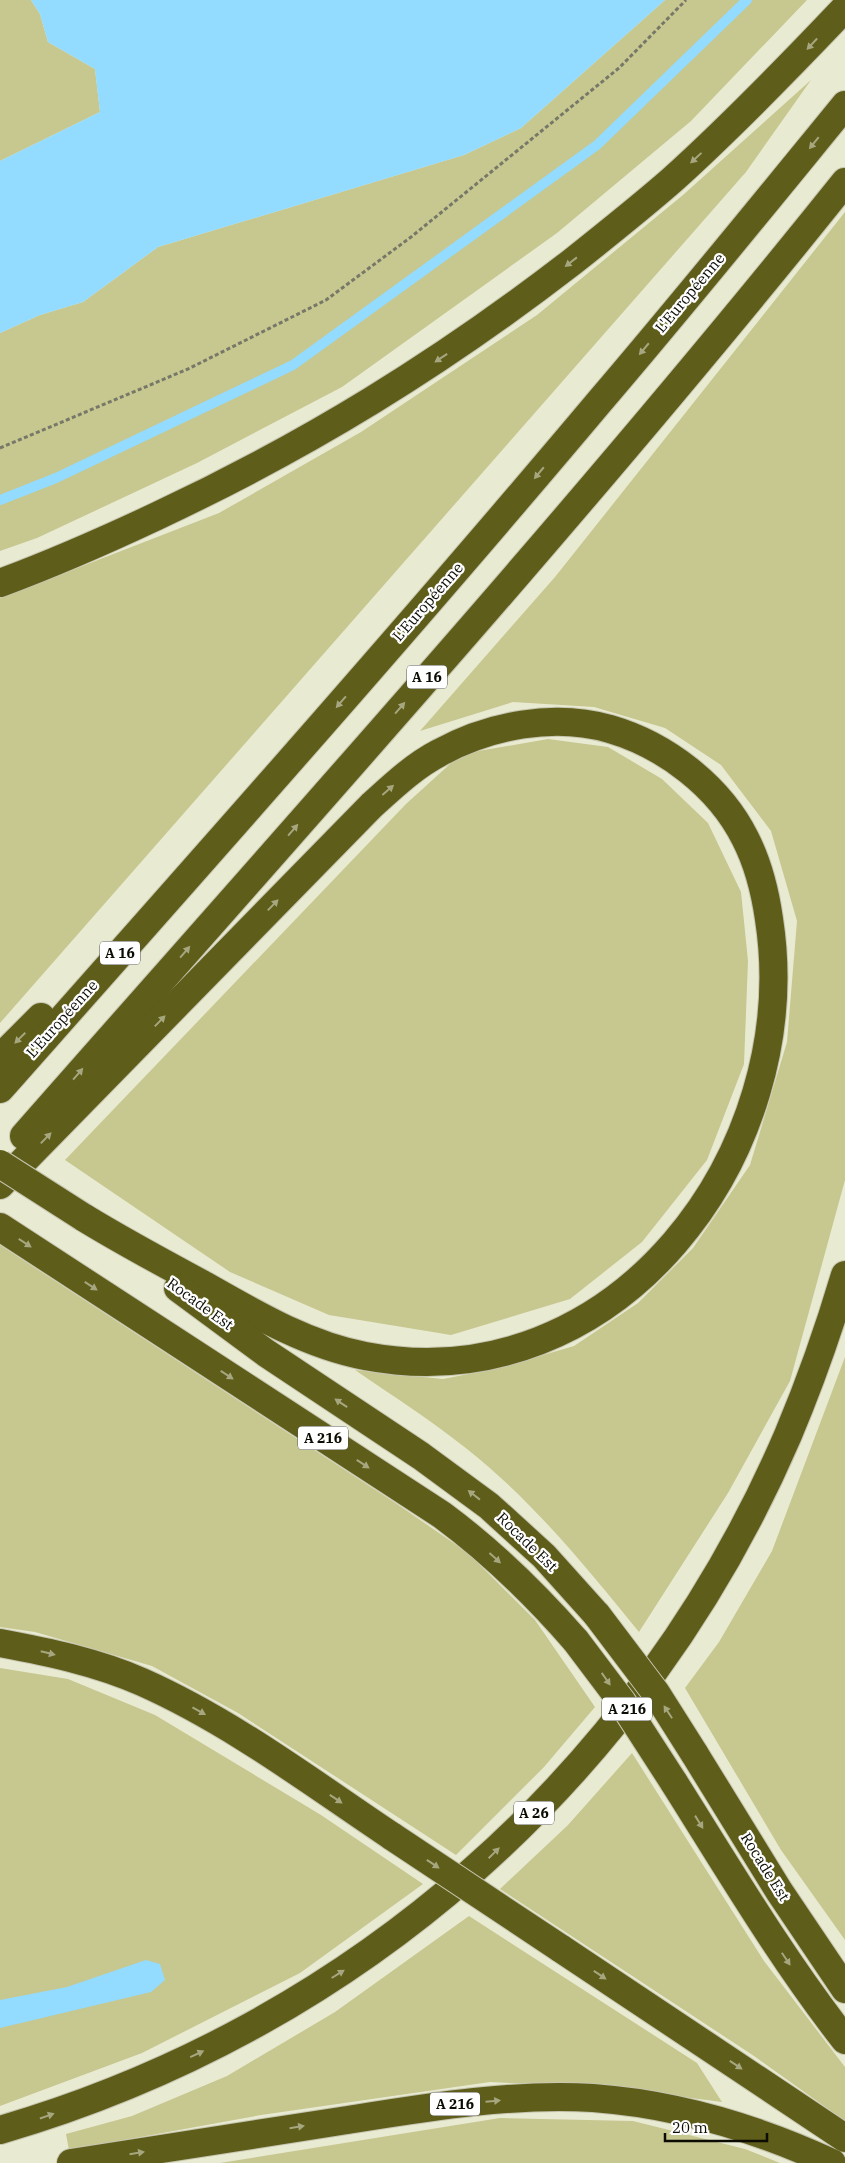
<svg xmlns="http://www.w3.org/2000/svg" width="845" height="2163" viewBox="0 0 845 2163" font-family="'IBM Plex Serif',serif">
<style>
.green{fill:#c7c790}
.water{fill:#93dbff}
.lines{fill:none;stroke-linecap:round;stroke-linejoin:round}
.stream{stroke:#93dbff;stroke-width:10}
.highway-casing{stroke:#c6c6b1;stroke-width:30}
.path{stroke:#777868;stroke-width:3;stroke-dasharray:4 2.5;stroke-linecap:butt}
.highway{stroke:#5e5d19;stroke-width:28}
.highway-bridge-casing{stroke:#c6c6b1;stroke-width:30;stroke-linecap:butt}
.highway-bridge{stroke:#5e5d19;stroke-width:28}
.oneway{fill:#a6a680}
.labels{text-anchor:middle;stroke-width:4.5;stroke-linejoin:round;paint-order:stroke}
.shield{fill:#fff;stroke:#555550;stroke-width:1}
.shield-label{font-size:14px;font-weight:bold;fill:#0c0c05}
.street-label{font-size:15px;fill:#0c0c05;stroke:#fff}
</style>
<rect width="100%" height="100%" fill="#e9ead2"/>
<g class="green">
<path d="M0,0H31L40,14L48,42L95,69L100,112L0,161Z"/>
<path d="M665,0H807L691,121L557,233L342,387L197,463L37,538L0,551V333L40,315L83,302L158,247L464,155L521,128Z"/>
<path d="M811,80L746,172L0,1023V598L219,513L361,432L537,315L683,195Z"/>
<path d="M845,212V1180L790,1381L728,1493L639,1632C586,1567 533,1501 467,1449C432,1421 393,1396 355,1370L443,1379L499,1368L574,1346L638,1303L693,1248L750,1165L787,1042L797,921L771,831L721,765L665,728L594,707L513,702L420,731L555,577Z"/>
<path d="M548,739L608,747L662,779L708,823L741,892L748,961L744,1064L707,1160L642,1242L570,1299L451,1335L329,1315L230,1272L65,1160L406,804L461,754Z"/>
<path d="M0,1245L397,1504L468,1553L535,1620L595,1707L544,1767L456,1855L238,1713L152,1666L35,1632L0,1627Z"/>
<path d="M845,1357V1940L781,1850L685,1688L719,1642L772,1551Z"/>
<path d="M0,1668L68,1679L155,1715L321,1815L423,1884L300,1973L142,2053L0,2106Z"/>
<path d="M632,1753L764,1961L845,2067V2121L754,2056L500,1889L568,1825Z"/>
<path d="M469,1916L697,2063L722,2102L613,2088L490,2082L261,2115L69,2150L66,2134L132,2116L227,2076L335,2012Z"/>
<path d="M500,2118L633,2121L745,2149L780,2163H220Z"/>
</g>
<g class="water">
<path d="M31,0H665L521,128L464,155L158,247L83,302L40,315L0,333V161L100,112L95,69L48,42L40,14Z"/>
<path d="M146,1960L160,1964L165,1980L151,1992L0,2028V2000L67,1987Z"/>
</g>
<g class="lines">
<path class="stream" d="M0,500L56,478L293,365L597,145L747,0"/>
<defs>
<g id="highway">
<path d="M0,583C54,563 106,540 157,516C308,445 440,364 572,262C606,235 640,208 672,180C733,125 789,67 845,8"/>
<path d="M0,1058L41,1017"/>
<path d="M0,1089C202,861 404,634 600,401C683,304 764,204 845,105"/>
<path d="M24,1136C301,821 583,509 845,182"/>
<path d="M0,1185L372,805C393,786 414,766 439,753C490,725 554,713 610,729C665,745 719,786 745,838C758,863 765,891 769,919C805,1152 616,1404 365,1356C307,1345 255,1314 204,1285C163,1263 122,1241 83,1217"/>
<path d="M0,1227L442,1515C492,1552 535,1594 576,1641"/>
<path d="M178,1288L266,1353L421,1456L489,1506L544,1556L597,1615"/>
<path d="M0,1643C48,1652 97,1662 142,1682C232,1722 312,1783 393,1837"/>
<path d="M694,1753L779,1891L845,1989"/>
<path d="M673,1781C728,1868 781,1958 845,2040"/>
<path d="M560,1948L845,2138"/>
<path d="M0,2130C354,2027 642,1775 788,1435C810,1383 829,1329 845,1275"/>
<path d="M71,2163C161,2149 251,2135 341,2121C423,2108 509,2093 593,2098C676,2104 756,2128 832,2163"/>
</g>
</defs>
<use href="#highway" class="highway-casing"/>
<path class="path" d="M0,448L188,369L326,300L411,237L619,68L686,0"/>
<use href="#highway" class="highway"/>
<defs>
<g id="highway-bridge">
<path d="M0,1164L83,1217"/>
<path d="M597,1615L656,1693L694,1753"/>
<path d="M576,1641L622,1702L673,1781"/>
<path d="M393,1837L560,1948"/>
</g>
</defs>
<use href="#highway-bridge" class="highway-bridge-casing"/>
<use href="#highway-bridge" class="highway-bridge"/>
</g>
<defs><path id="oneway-solid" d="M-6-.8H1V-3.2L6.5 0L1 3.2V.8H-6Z" transform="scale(1.25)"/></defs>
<g class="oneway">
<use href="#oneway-solid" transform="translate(812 44) rotate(133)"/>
<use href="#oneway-solid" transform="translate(814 143) rotate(129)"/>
<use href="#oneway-solid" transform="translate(696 158) rotate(137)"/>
<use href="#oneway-solid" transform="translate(571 262) rotate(142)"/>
<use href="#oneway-solid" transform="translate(644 349) rotate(130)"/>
<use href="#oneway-solid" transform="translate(441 358) rotate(146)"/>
<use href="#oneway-solid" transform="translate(539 473) rotate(130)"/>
<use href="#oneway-solid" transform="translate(341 702) rotate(131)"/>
<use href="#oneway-solid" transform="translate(400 708) rotate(-49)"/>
<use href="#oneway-solid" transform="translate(388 790) rotate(-41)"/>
<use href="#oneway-solid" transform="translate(293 830) rotate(-49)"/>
<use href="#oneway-solid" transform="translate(273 905) rotate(-46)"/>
<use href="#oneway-solid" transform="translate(185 952) rotate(-49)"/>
<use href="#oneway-solid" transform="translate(160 1021) rotate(-46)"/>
<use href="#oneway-solid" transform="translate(20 1038) rotate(135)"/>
<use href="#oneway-solid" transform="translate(78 1074) rotate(-49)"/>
<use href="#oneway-solid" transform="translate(46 1138) rotate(-46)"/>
<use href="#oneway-solid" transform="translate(25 1243) rotate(33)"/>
<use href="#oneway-solid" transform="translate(91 1286) rotate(33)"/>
<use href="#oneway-solid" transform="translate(227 1375) rotate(33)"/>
<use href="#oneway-solid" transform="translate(341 1403) rotate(-146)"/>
<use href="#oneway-solid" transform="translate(363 1464) rotate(33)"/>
<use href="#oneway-solid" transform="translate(474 1495) rotate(-142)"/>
<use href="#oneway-solid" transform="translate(495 1558) rotate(42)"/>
<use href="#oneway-solid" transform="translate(48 1653) rotate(14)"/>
<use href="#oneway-solid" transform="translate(606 1679) rotate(55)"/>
<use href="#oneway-solid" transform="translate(199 1711) rotate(29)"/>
<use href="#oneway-solid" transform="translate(668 1712) rotate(-123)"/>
<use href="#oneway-solid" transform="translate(336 1799) rotate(34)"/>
<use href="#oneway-solid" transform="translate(699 1822) rotate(58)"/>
<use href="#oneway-solid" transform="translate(494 1853) rotate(-44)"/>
<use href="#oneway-solid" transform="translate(433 1864) rotate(34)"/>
<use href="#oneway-solid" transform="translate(786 1959) rotate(56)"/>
<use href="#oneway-solid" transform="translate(338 1974) rotate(-32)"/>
<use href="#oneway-solid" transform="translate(600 1975) rotate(34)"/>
<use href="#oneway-solid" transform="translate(197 2054) rotate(-25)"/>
<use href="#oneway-solid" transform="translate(736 2065) rotate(34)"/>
<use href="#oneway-solid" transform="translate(493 2101) rotate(-5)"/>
<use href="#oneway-solid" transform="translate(47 2116) rotate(-19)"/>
<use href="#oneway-solid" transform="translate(297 2127) rotate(-9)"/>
<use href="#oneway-solid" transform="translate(137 2153) rotate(-9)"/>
</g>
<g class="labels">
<g class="shield">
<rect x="407" y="665.5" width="40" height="23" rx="4"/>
<rect x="100" y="941.5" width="40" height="23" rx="4"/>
<rect x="298" y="1426.5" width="50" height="23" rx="4"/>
<rect x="602" y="1697.5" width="50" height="23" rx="4"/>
<rect x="514" y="1801.5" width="40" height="23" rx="4"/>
<rect x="430" y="2092.5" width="50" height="23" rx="4"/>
</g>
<g class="shield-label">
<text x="427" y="682">A 16</text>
<text x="120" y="958">A 16</text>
<text x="323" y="1443">A 216</text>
<text x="627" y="1714">A 216</text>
<text x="534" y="1818">A 26</text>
<text x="455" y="2109">A 216</text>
</g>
<g class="street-label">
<text transform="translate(690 293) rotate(-50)" y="5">L'Européenne</text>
<text transform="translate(428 602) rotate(-49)" y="5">L'Européenne</text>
<text transform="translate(62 1019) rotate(-48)" y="5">L'Européenne</text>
<text transform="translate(200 1304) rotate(36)" y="5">Rocade Est</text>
<text transform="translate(527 1542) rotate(44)" y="5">Rocade Est</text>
<text transform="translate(765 1867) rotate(58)" y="5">Rocade Est</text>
</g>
</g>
<path d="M665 2133v8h102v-8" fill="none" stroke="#0c0c05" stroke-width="2.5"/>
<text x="672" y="2133" font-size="15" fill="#0c0c05" stroke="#ffffff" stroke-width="4" paint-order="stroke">20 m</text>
</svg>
